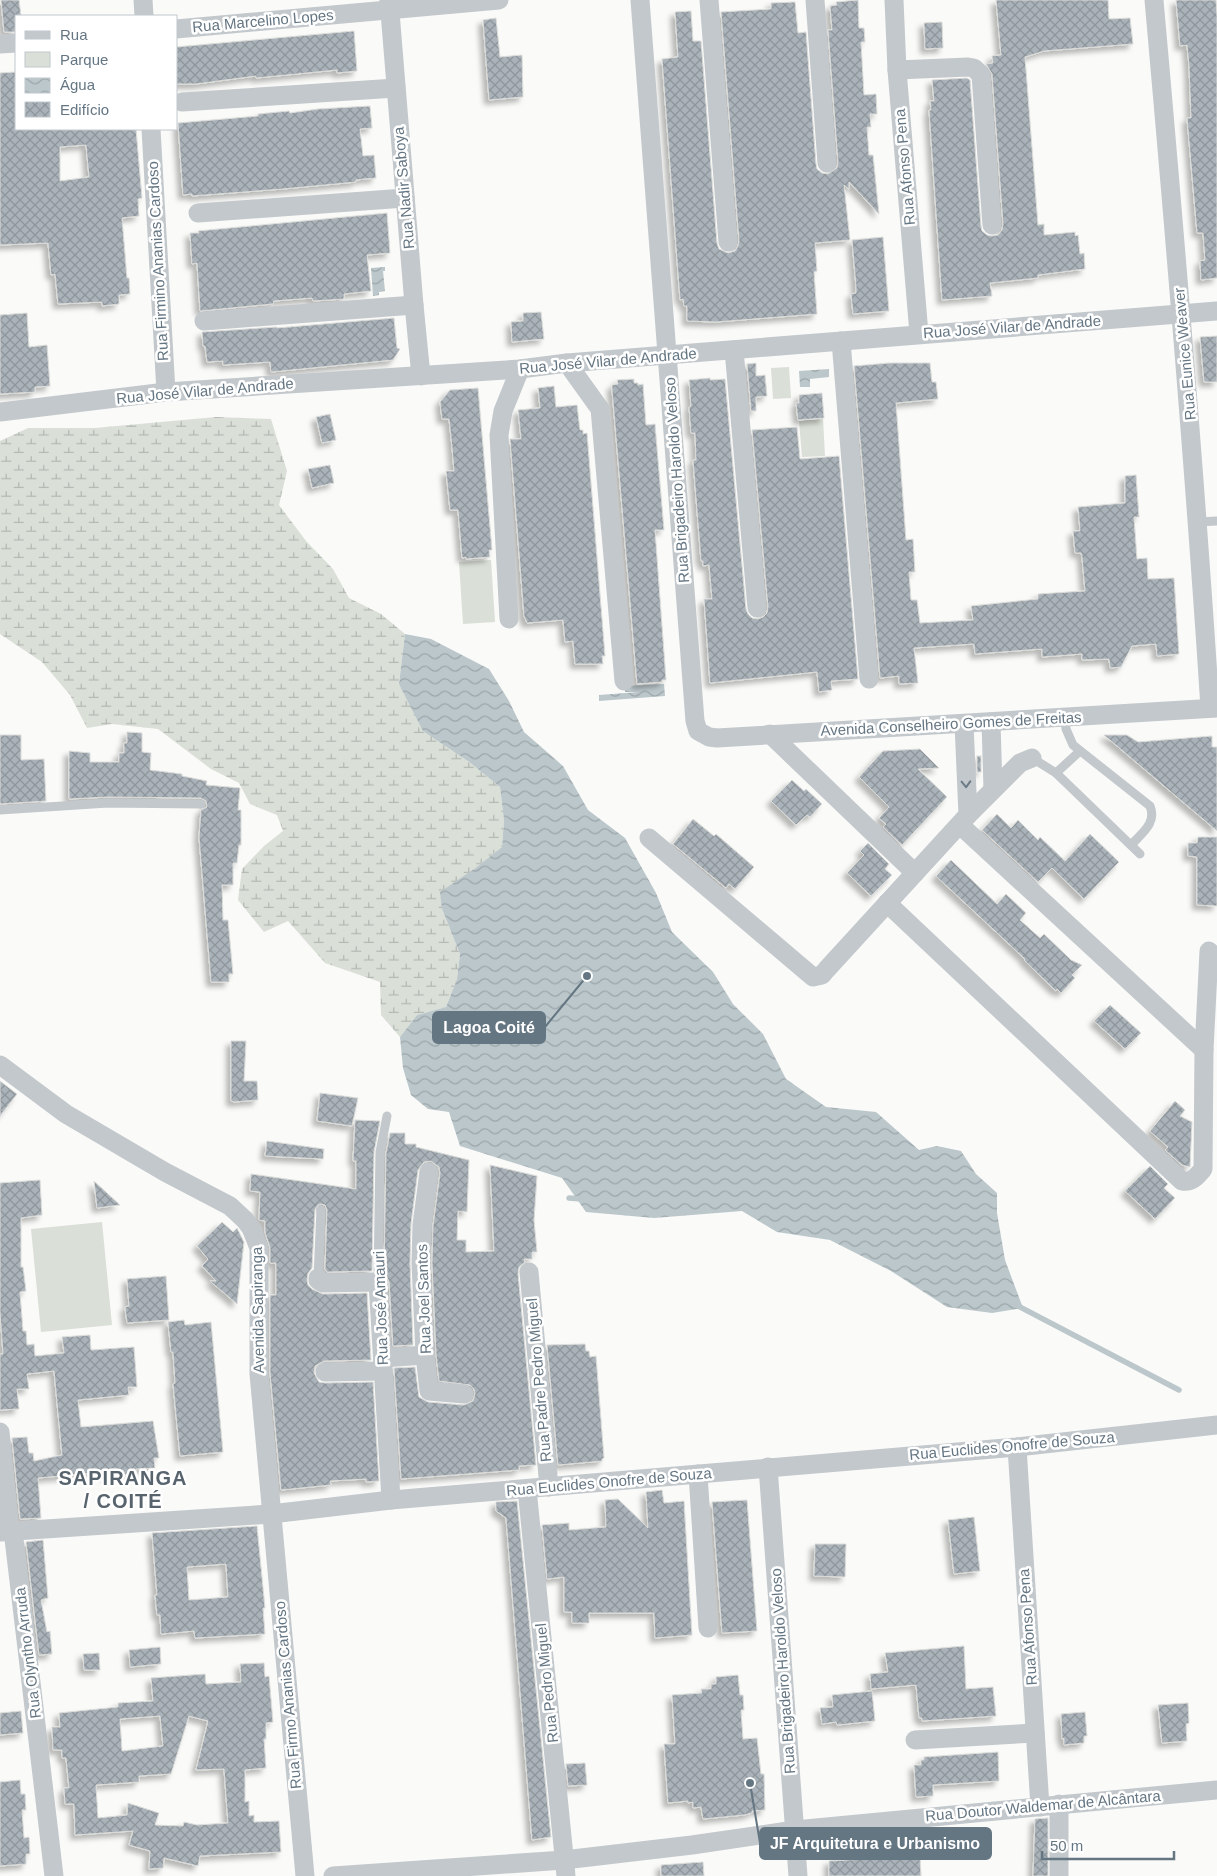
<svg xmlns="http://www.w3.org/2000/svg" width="1217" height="1876" viewBox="0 0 1217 1876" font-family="Arial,sans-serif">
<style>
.green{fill:#dadfd7}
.wetland{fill:url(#wetland-marsh)}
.water{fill:url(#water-waves)}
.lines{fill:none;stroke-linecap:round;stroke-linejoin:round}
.stream{stroke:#bbc7cb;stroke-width:5.5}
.building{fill:url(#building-cross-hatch);stroke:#dcdcda;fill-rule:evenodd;filter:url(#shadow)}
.lane{stroke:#c3c8cc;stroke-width:9}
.street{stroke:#c3c8cc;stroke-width:19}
.oneway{stroke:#6a7a87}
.labels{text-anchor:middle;stroke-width:5;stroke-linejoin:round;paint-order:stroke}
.street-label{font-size:15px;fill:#657683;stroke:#fff}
.district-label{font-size:20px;font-weight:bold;letter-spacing:1px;fill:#57646e;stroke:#fff}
.leader{fill:none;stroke:#657683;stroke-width:2}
.callout-dot{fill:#657683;stroke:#fff;stroke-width:2}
.callout{fill:#657683;stroke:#657683;stroke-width:2}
.callout-label{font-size:16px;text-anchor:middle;font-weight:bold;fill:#fff}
</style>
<defs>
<pattern id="wetland-marsh" width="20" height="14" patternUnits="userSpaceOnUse" patternTransform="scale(1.25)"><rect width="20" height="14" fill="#dadfd7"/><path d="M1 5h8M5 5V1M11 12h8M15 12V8" fill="none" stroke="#b4b9b4"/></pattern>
<pattern id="water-waves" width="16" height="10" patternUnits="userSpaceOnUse" patternTransform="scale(1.25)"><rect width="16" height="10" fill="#bbc7cb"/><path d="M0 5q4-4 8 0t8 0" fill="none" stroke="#9ca6aa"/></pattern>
<pattern id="building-cross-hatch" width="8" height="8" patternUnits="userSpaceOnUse" patternTransform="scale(1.25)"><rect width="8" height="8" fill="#aab3b9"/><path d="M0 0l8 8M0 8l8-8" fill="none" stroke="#8e969c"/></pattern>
<filter id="shadow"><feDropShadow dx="-4.5" dy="4.5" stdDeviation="2.5" flood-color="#0004"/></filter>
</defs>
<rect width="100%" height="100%" fill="#fafaf8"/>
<g class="green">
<path d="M789,367L791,398L773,399L771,368Z"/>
<path d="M823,419L825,456L802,457L799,421Z"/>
<path d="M491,560L495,622L463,624L459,562Z"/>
<path d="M102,1222L112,1325L41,1332L31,1229Z"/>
</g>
<path class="wetland" d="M216,417L271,419L287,471L279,505L306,541L333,569L349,598L381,614L405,634L399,684L468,761L500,787L504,820L502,847L474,869L442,909L460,954L457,979L446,1007L417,1015L400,1037L381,1015L380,982L325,963L288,921L264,932L238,900L242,869L264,846L283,831L277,815L250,804L239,783L211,769L158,729L112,724L87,728L70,695L42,662L0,634V441L28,428H95Z"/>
<g class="water">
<path d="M385,267V271H383L385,291L379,292V295L373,296L371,268Z"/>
<path d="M829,369V377L810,379V387H800L799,371Z"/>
<path d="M405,634L431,639L489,669L509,701L524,732L563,766L588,810L625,838L656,893L672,932L713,972L733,1004L763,1034L786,1079L826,1107L876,1112L919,1150L937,1146L961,1151L976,1174L997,1193V1213L1005,1260L1023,1308L992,1313L947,1307L891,1271L830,1240L777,1232L742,1211L654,1218L586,1212L562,1178L460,1146L449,1112L428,1109L411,1095L403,1068L400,1037L417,1015L446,1007L457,979L460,954L442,909L440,892L474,869L502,847L504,820L500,787L468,761L423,731L399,684Z"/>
<path d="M664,684L665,696L599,701V695L639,692H625V686Z"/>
</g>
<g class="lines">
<g class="stream">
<path d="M569,1198L582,1199"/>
<path d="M1016,1305L1179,1390"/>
</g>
</g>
<g class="building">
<path d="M1,0H19L21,16H16V32H4Z"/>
<path d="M858,0L859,28H864L865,42H861L864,95L876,94L877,114H870L871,127H867L869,155H873L879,214L849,182V189L844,185L850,240L815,243L817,271L814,272L817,314L716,322L687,321V306H684L683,299L680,300L662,59L678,57L675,12L691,11L693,41H701L717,243L719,249L728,253L735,251L738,246L739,241L721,12L771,9V3L795,2L798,33L806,32L816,164L817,169L822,173L828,174L837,168L838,162L828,30H832L830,6L837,5L836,2Z"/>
<path d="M996,0H1108L1109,19L1130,18L1133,44L1044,51L1025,57L1038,225L1044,224V235L1075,232V236L1078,235L1080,254L1084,253L1085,269L1038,275V278L990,283L992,296L942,300L929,110H931L930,101H934L932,80L967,78L970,80L981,226L982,231L987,235L992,236L998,235L1002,230L1003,224L992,74L986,64L993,63L992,56L1001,55Z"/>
<path d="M1176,0H1216L1217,16V278L1201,280L1200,261L1205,260L1203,233H1197L1187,118H1191L1189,66L1187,45L1180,46Z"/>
<path d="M496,18L500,57L522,55L523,97L489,100L483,20Z"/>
<path d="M942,22L943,48L925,49L924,23Z"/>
<path d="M354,31L357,71L337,73V70L256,78V76L196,84H176V47Z"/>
<path d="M16,72V129H136L142,198L138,199L139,216L122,218L127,278H129L130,294L119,295V304L102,306V302L58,304L55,274L51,275L48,243L0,245V73ZM86,145L89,177L60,181V147Z"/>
<path d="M370,106L372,128L360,129L363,156L374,155L376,178L364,179L356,180V182L283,189L192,196V194L183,195L178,123L258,116V114L289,111L290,113L318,109Z"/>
<path d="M387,213L390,253L367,255L371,291L344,294V299L313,301L312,298L274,301L273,304L200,311L197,263L192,264L190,233H199L198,231Z"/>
<path d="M883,237L889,311L853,314L851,294L856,293V287L852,240Z"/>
<path d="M541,312L544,339L512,342L511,322L523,321V313Z"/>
<path d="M27,313L29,347L47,345L50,386L35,387V392L0,394V315Z"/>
<path d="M394,318L397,348L400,349L393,360L271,372L270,362L223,365V361L207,362L205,346H203L202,332L277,327V328Z"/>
<path d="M1217,336V382H1204L1200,337Z"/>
<path d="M756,363V376L765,375L767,396L756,397V411H751L747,364Z"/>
<path d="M889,363H930L932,382H936L938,399L896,403L906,540L913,539L915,572H909L911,600H917L920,623L973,620L971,606L1038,599V594L1085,591L1082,557L1081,553H1075L1073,531H1080L1078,507L1125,503V476L1136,475L1139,517H1134L1137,559L1147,558L1148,579L1174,578L1179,654L1157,656L1156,644L1132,646L1121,667L1110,668L1109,659L1082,660V654L1042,657V649L975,654L974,644L914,648L918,683L899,684V676L880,678L854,366Z"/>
<path d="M710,378V380L725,379L746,609L748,614L752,618L758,619L763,617L767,613L768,607L752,430L797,427L800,459L839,456L858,679L831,681L832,690L819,692L817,672L710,683L704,599H712L709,565L703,566V561H701L693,460H696L695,433H691L689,407L691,406L689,380Z"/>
<path d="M634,379V383H638V385L643,384L646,425L655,424L664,530H655L666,680H662V682L637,684L612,390V385L618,384L617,380Z"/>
<path d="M554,386L556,407L577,405L580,430H583V434L587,433L605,656H602L603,664H575L573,641L565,642L563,620L527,623L524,616L510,439H521L518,410L540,408L538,388Z"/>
<path d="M478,388L492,550H489L490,557L466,559V557L462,558L458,510H450L446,471H454L452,447L449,419H442L440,402L450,390Z"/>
<path d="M822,393L824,418L798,420L796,403H799V395Z"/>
<path d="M330,414L336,440L322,443L316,417Z"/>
<path d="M330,465L334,483L312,488L308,469Z"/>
<path d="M127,732L142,733V752L151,753L150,770L182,774V776L207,781L206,785L240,788L238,810H241V845H239L237,863H233V885H222L223,920H228L233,974H229V982H211L199,837L201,810L207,807L206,801L201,798L108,797L69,799V751L90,753V762H119V753H124V743H127Z"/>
<path d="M0,735H21V760L44,759L46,801L0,804Z"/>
<path d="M1104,735H1127L1138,742L1212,736V747H1217V831Z"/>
<path d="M920,749L939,768L918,769L947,797L902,845L883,827L886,824L879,818L889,807L859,777L883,751Z"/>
<rect x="977" y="756" width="4" height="16"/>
<path d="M792,780L804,791L806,789L822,804L810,817L807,815L796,825L771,801Z"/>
<path d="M997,814L1011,828L1018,820L1038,840L1040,837L1065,861L1090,834L1119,862L1084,899L1052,868L1038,882L982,830Z"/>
<path d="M693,819L714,836L716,834L754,867L735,889L729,884L726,888L673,844Z"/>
<path d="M1198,837H1217V906L1197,905V857L1188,856V843H1197Z"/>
<path d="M868,843L889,864L885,869L892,875L871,896L847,873L864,855L860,851Z"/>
<path d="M951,860L997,904L1006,894L1026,913L1020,920L1040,938L1044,934L1071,960L1082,965L1072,975L1075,978L1061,993L1057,989L1056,991L1024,960L1025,959L936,876Z"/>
<path d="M1110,1005L1141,1033L1125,1049L1094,1021Z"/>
<path d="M231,1041H246L244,1081H257L258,1100L234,1102L231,1101Z"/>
<path d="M0,1081L17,1094L0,1116Z"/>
<path d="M320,1093L358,1098L352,1126L317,1121Z"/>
<path d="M1175,1101L1185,1110L1180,1116L1192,1122L1190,1167L1182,1165L1165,1150L1168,1147L1150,1131Z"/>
<path d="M355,1120L380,1121L374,1152L372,1271L327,1272L325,1269L327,1210L325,1205L321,1204L318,1205L315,1209L312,1268L308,1273L307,1280L308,1285L312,1289L323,1294L367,1293L371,1360L324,1361L315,1366L314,1373L319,1382L325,1383L373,1382L379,1481L366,1482V1479L330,1481L331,1485L281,1490L270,1373V1295H276V1263H270V1248L265,1232V1221L259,1220L260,1192L250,1191L251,1174L356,1189V1161H353Z"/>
<path d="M390,1133H405V1144H416V1147L469,1160L467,1212L458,1211L457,1240H466V1252L494,1251L490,1165L537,1176L534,1220L537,1252H532V1259H524L525,1262L519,1267L518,1273L536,1465L519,1466V1470L401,1479L394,1368L415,1367L419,1397L428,1402L464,1405L473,1401L475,1394L474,1389L470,1385L439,1381L436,1354L432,1263L433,1226L440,1173L439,1167L431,1161L424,1162L418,1170L411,1224L410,1263L413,1345L393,1346L389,1281L384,1273L386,1153Z"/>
<path d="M267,1141L324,1149L323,1159L265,1156Z"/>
<path d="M1150,1166L1168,1184L1164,1188L1175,1198L1155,1219L1125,1191Z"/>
<path d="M40,1180L42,1215L21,1218V1267H23L26,1291L20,1292L23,1331H26L27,1345L34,1344L35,1356L64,1353L62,1337L90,1335L91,1350L134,1347L137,1387H128L129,1395L78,1400L81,1427L153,1421L159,1458H154L155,1468L136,1469V1474L106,1476L105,1472L38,1478L41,1518L20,1519L12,1438L27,1437L29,1453H33L34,1461L62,1455L54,1371L27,1374L29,1389H17L19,1409L0,1410V1354H3L0,1313V1183Z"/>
<path d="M94,1181L120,1205L97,1208Z"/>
<path d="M222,1222L233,1232L237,1228L244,1242L237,1304L210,1281H216L202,1266L208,1259L197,1246Z"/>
<path d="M166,1276L169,1320L127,1323L125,1307L129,1306L127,1279Z"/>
<path d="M184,1320L185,1325L211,1322L223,1452L180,1456L173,1384L175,1383L173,1352H171L168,1322Z"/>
<path d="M585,1344L586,1351H589L590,1357L596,1356L604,1458L602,1459V1461L558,1465L547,1345Z"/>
<path d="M662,1490L664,1503L684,1501L692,1635L655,1638L654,1613H589V1623H572V1612H564V1577L547,1579L542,1525L569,1523V1530L606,1527L605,1500L618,1499L648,1528L646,1492Z"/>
<path d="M747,1500L757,1631L722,1633L712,1502Z"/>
<path d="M517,1501L551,1837L532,1840L506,1518L496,1511V1502Z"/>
<path d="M974,1517L980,1571L954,1574L948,1520Z"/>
<path d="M257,1526L265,1608H263L265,1634L195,1638L194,1631L161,1634L160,1615H157L155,1595H157L152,1533ZM226,1564L228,1597L189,1600L187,1567Z"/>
<path d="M43,1540L48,1598L41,1600L47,1632L50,1631L52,1654L39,1655L26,1542Z"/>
<path d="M815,1544H846L845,1577L814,1576Z"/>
<path d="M964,1646L966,1689L993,1687L996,1716L922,1721V1718H919L916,1685L871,1689L870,1674L888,1672L885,1653Z"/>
<path d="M160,1647L161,1664L130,1667L129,1650Z"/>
<path d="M99,1653L100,1670H84L83,1654Z"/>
<path d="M264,1663L265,1677L269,1676L273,1722L266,1723V1739H264L266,1768L245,1770V1802L249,1801V1816L254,1815V1822L279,1821L281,1852L200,1856L198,1866L164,1858L163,1868L149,1869L150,1851L129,1845L133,1831L75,1835L74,1804H65L64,1788H69L66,1758H62V1750H53L52,1727H60L59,1713L118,1707V1703L153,1701L151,1678L205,1674L206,1684L241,1682L240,1664ZM160,1716L163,1746L122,1751L120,1719ZM189,1716L208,1721L196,1770L224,1769L228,1823L197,1825L184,1822L183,1826L155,1825L159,1813L128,1803L127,1815L98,1818L96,1785L139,1782V1776L171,1774Z"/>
<path d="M738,1675L740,1695H743L744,1710H741L743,1739L757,1738L761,1774H764L765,1810L752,1811V1813L744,1815L703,1819L701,1807L693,1808V1802L688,1803V1801L668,1803L664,1744H675L672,1695L702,1693L701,1689H711V1684H716V1677Z"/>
<path d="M872,1691L875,1721L837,1725L836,1722L822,1724L820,1708L833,1707L832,1695Z"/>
<path d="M1188,1703L1189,1723L1186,1724L1187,1741L1162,1743L1158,1705Z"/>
<path d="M21,1711L23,1733L0,1735V1713Z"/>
<path d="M1085,1712L1087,1736H1084V1743L1064,1745V1738L1062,1739L1061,1714Z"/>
<path d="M998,1752L999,1781L933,1785V1796L916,1797L914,1765H921V1760H924V1757Z"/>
<path d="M585,1763L587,1785L568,1786L566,1764Z"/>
<path d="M20,1780L21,1794H25L26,1810H22L24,1838L29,1837L30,1854H26V1864L0,1866V1782Z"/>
<path d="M1048,1818V1876H1033L1035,1819Z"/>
<path d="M920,1856L921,1876H829V1861Z"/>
<path d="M703,1862L704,1876H661V1865Z"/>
</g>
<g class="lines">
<g class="lane">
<path d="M1198,522L1217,521"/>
<path d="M1065,717L1066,729L1073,745L1150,806C1157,823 1142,833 1131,845"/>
<path d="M1032,758L1056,773L1140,854"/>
<path d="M1056,773L1080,751"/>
<path d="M0,810L108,803L201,804"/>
<path d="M318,1278L321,1210"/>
<path d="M378,1282L380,1152L387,1116"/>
</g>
<g class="street">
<path d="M143,0L144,16"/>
<path d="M389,0L414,305L421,376"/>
<path d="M640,0L695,721L698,731L709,737L717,738L1217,708"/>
<path d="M709,0L728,242"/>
<path d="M815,0L827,163"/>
<path d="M894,0L897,70L919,334"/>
<path d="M1154,0C1175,236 1195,472 1210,708"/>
<path d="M176,29L499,0"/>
<path d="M0,44L16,43"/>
<path d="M897,70L968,67L974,68L981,75L992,225"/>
<path d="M182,102L396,88"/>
<path d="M151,129L166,392"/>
<path d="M198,213L405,198"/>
<path d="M204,321L414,305"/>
<path d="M841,341L869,679"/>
<path d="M734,350L757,608"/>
<path d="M567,363L600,409L624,681"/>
<path d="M0,412L166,392L520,369L567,363L1217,311"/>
<path d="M509,619L499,435L503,411L520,369"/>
<path d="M991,722L993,789"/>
<path d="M964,724L968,815"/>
<path d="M770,734L915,873"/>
<path d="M960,825L1204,1050"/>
<path d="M649,838L813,977L822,975L827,969L968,815L1020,763L1032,758"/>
<path d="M887,903L1182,1181C1192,1183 1197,1176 1203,1169L1204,1050L1209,951"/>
<path d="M0,1065L66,1114L165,1172L230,1206L245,1220L251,1228L259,1248V1374L305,1876"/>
<path d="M429,1172L422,1225L421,1263L425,1355L429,1391L464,1394"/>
<path d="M529,1272L549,1487"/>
<path d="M318,1278V1280L323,1283L378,1282L391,1500"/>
<path d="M383,1358L425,1355"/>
<path d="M325,1372L383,1371"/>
<path d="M0,1432L10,1531L14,1539L54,1876"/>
<path d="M1017,1447L1040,1807"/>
<path d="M768,1467L798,1876"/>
<path d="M698,1474L708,1628"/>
<path d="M527,1489L566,1876"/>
<path d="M0,1532L271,1514L391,1500L1017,1447L1217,1425"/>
<path d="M915,1740L1035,1733"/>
<path d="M333,1876L564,1860L692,1845L795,1830L1217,1790"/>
<path d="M1059,1876V1804"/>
</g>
</g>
<defs><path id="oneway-chevron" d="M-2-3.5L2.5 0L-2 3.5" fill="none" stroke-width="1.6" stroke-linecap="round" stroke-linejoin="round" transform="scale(1.25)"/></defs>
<use class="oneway" href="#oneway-chevron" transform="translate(966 784) rotate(88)"/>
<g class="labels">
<g class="street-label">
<text transform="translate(263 21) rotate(-5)" y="5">Rua Marcelino Lopes</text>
<text transform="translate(905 167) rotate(-95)" y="5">Rua Afonso Pena</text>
<text transform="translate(404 188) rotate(-95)" y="5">Rua Nadir Saboya</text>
<text transform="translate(158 261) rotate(-93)" y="5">Rua Firmino Ananias Cardoso</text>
<text transform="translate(1012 327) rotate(-4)" y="5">Rua José Vilar de Andrade</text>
<text transform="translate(1185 354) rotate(-95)" y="5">Rua Eunice Weaver</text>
<text transform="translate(608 361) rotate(-5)" y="5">Rua José Vilar de Andrade</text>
<text transform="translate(205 391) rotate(-5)" y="5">Rua José Vilar de Andrade</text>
<text transform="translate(677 480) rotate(-94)" y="5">Rua Brigadeiro Haroldo Veloso</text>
<text transform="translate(951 724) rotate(-3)" y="5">Avenida Conselheiro Gomes de Freitas</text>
<text transform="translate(424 1299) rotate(-92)" y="5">Rua Joel Santos</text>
<text transform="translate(381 1308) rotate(-92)" y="5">Rua José Amauri</text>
<text transform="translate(258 1310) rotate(-91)" y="5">Avenida Sapiranga</text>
<text transform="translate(539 1380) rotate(-95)" y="5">Rua Padre Pedro Miguel</text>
<text transform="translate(1012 1446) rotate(-5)" y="5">Rua Euclides Onofre de Souza</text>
<text transform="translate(609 1482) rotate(-5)" y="5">Rua Euclides Onofre de Souza</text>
<text transform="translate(1028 1627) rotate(-94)" y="5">Rua Afonso Pena</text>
<text transform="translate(28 1653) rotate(-97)" y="5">Rua Olyntho Arruda</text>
<text transform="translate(783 1671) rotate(-94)" y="5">Rua Brigadeiro Haroldo Veloso</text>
<text transform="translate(547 1683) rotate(-96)" y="5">Rua Pedro Miguel</text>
<text transform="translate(288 1695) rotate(-95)" y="5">Rua Firmo Ananias Cardoso</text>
<text transform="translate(1043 1806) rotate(-5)" y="5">Rua Doutor Waldemar de Alcântara</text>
</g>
<g class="district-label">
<text x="123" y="1485">SAPIRANGA<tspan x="123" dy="23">/ COITÉ</tspan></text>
</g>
</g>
<path class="leader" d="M587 976L545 1027M750 1783L760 1843"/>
<g class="callout-dot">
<circle cx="587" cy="976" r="5"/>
<circle cx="750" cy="1783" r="5"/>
</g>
<g class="callout">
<rect x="433" y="1012" width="112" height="31" rx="5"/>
<rect x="760" y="1828" width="231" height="31" rx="5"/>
</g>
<g class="callout-label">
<text x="489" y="1033">Lagoa Coité</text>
<text x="875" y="1849">JF Arquitetura e Urbanismo</text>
</g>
<rect x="15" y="15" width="162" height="115" fill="#ffffff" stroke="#c1c8cd"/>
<rect x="25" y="31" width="25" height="8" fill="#c3c8cc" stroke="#c1c8cd"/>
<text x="60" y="40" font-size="15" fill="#657683">Rua</text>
<rect x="25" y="52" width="25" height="15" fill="#dadfd7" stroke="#c1c8cd"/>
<text x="60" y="65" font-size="15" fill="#657683">Parque</text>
<rect x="25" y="78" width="25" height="15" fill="url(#water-waves)" stroke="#c1c8cd"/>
<text x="60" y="90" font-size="15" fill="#657683">Água</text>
<rect x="25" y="102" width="25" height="15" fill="url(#building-cross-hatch)" stroke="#c1c8cd"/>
<text x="60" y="115" font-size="15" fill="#657683">Edifício</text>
<path d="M1042 1851v8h132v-8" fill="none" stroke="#657683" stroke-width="2.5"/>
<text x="1050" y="1851" font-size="15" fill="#657683" stroke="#ffffff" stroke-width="4" paint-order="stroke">50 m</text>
</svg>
